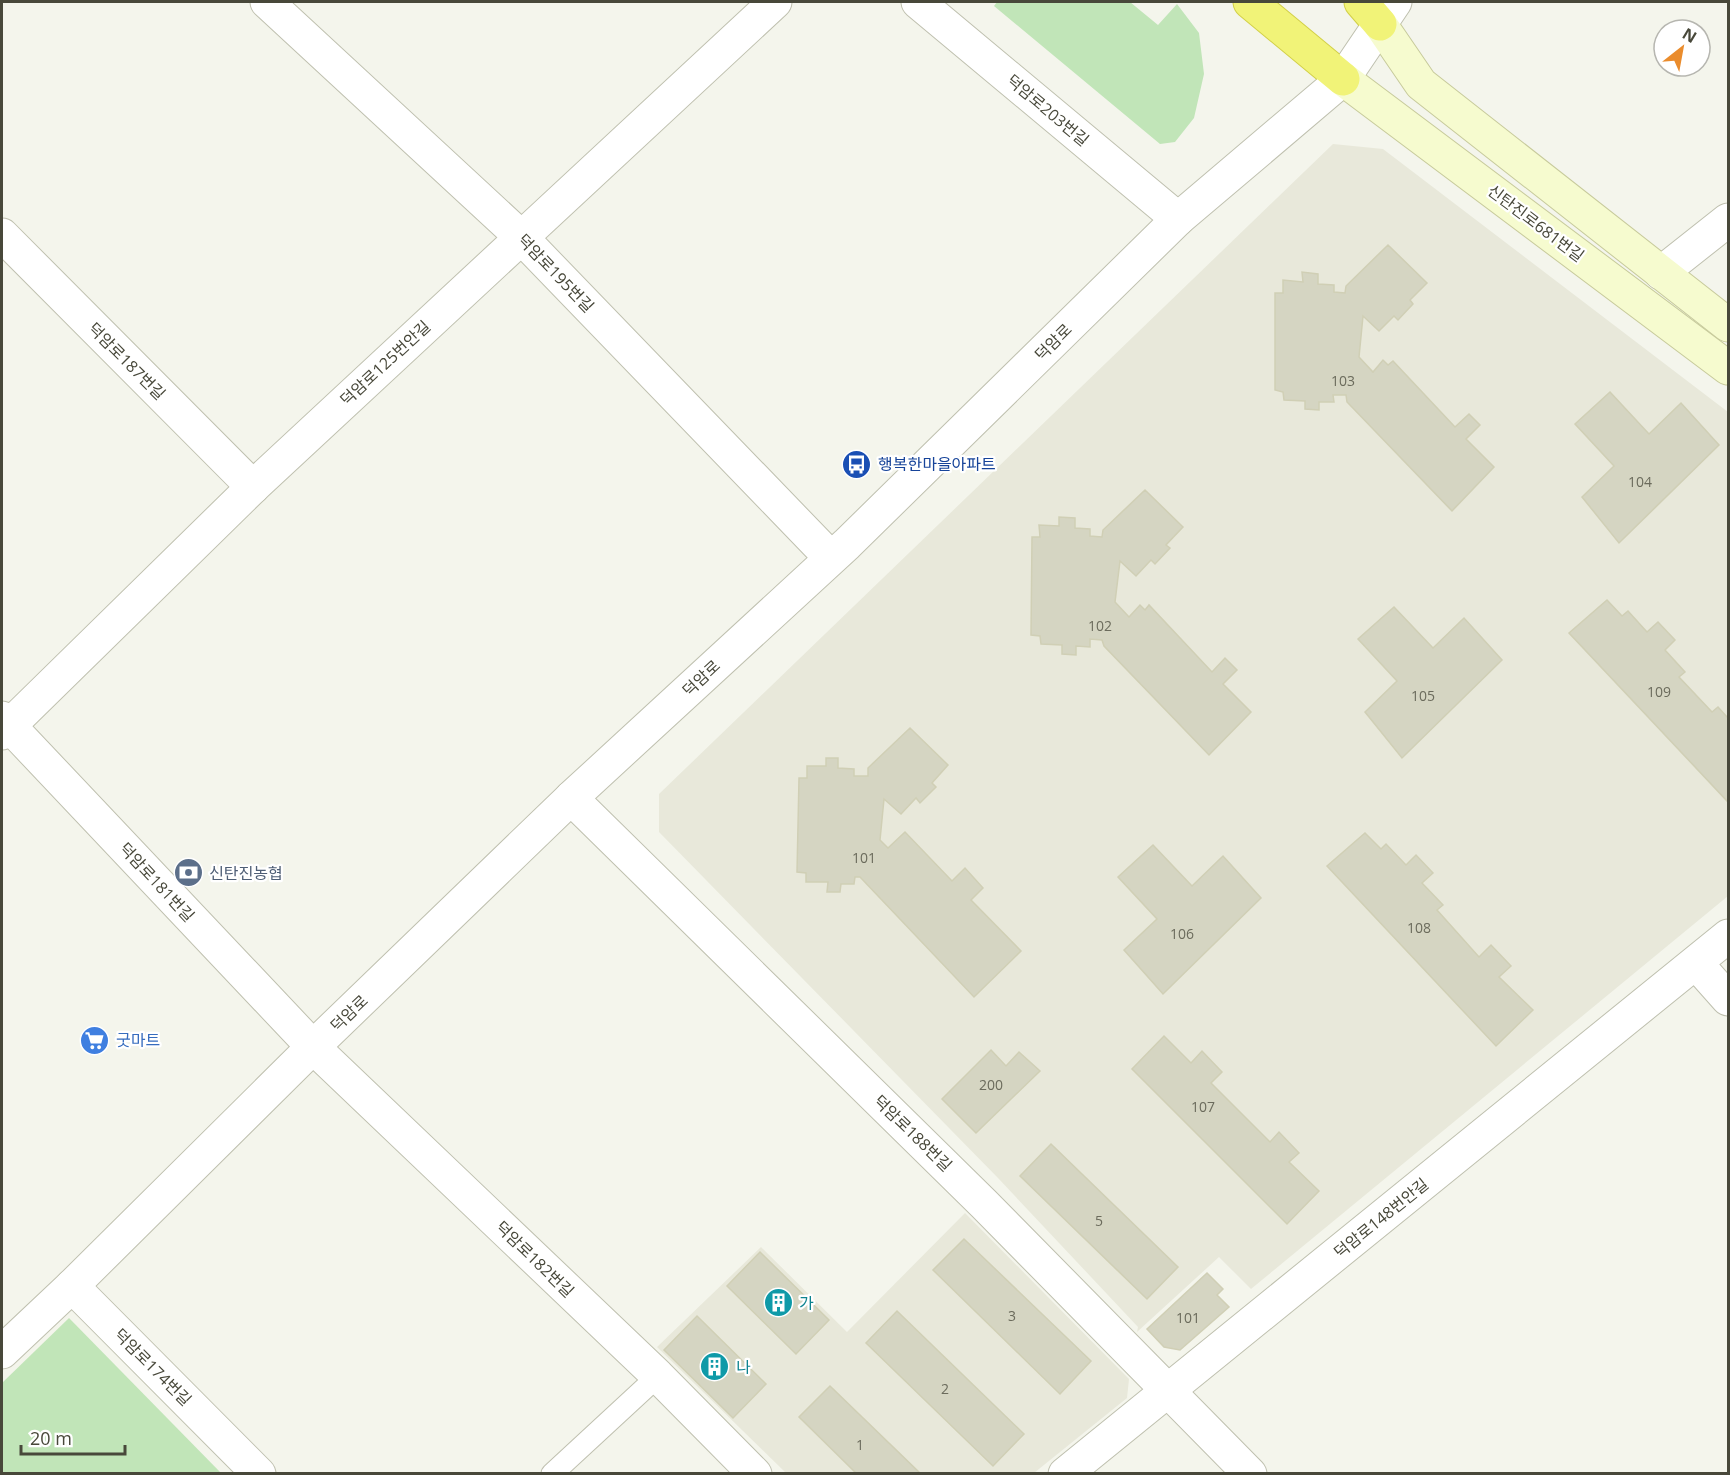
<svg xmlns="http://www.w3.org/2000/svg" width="1730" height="1475" viewBox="0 0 1730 1475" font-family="'Open Sans','Noto Sans KR',sans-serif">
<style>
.residential{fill:#e8e8da}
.green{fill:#c1e5b8}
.building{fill:#d5d5c2;stroke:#d0cfb5;stroke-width:1.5}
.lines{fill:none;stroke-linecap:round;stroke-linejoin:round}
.service-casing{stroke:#bfc0af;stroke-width:23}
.minor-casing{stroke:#bfc0af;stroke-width:35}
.tertiary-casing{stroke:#bfc0af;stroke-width:35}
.secondary-casing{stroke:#c7ca9b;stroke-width:35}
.motorway-casing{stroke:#d2d048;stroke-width:35}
.service{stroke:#fff;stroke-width:21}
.minor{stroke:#fff;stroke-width:33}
.tertiary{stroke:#fff;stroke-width:33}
.secondary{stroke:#f6fbcf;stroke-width:33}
.motorway{stroke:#f1f378;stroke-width:33}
.labels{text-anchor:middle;stroke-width:4.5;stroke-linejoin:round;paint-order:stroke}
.number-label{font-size:14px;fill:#6b6b5c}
.street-label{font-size:16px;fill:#48483a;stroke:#fff}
.transit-label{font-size:16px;fill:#164399;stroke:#fff;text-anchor:start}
.service-label{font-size:16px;fill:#4e5e75;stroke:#fff;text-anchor:start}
.shop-label{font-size:16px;fill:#366cbe;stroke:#fff;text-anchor:start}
.culture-label{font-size:16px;fill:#0d838f;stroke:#fff;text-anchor:start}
</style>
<rect width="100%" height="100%" fill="#f4f5ec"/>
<g class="residential">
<path d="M1333,144L1383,149L1728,412V896L1251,1289L1219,1257L1137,1332L1138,1327L998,1178L659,832V794Z"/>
<path d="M965,1213L1129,1379L1127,1398L1034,1473H786L657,1347L761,1247L847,1332Z"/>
</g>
<g class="green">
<path d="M997,2H1130L1158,25L1177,4L1199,33L1204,74L1194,118L1175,142L1160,144L994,6Z"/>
<path d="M69,1318L221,1473H2V1383Z"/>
</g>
<g class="building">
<path d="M1388,245L1427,283L1410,300L1413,304L1398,320L1394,316L1379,331L1363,316L1359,357L1373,372L1383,360L1388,365L1393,361L1455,427L1469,414L1480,425L1466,439L1494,467L1452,511L1347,402L1346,395H1333L1334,402H1319V410L1305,409V401L1284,400L1283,392L1275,390V293H1283V280L1303,282L1302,272L1318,274V284L1334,285V292L1345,293L1346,286Z"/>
<path d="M1610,392L1649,434L1681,403L1719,445L1619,543L1582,497L1614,466L1575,424Z"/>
<path d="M1145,490L1183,527L1166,545L1170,548L1155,564L1151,560L1136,576L1120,561L1115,602L1129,617L1140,605L1145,610L1149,605L1212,672L1225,658L1237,670L1223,684L1251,712L1209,755L1104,646L1102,640L1090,639V647L1076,646V655L1062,654V645L1041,644L1040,636L1031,635L1032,537H1040L1039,525L1059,526V517L1075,518V528L1090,529V536L1102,537L1103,530Z"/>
<path d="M1607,600L1622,616L1628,611L1647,632L1658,622L1675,640L1665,650L1685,672L1679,677L1712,712L1718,707L1728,718V802L1569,633Z"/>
<path d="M1394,607L1433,648L1464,618L1502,660L1402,758L1365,712L1397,681L1358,639Z"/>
<path d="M910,728L948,765L932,783L936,787L920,803L916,798L901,814L884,799L880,840L888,848L905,832L952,881L965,868L983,888L971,900L1021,951L974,997L860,877H855L854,884H841L840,892H827L828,882H806V873L797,872L799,778H807V766H826V758H838V768L854,769V776H868V768Z"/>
<path d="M1365,833L1381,849L1386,844L1406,865L1416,855L1433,873L1422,883L1443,905L1437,910L1479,957L1491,945L1511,966L1499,977L1533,1010L1496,1046L1327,866Z"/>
<path d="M1153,845L1192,886L1223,856L1261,898L1163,994L1124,950L1157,919L1118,877Z"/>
<path d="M1164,1036L1191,1063L1202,1051L1222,1072L1211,1083L1270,1142L1279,1132L1299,1153L1289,1162L1319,1191L1287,1224L1132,1069Z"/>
<path d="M991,1050L1006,1066L1019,1052L1040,1071L976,1133L942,1099Z"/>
<path d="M1051,1144L1178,1267L1147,1299L1020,1176Z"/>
<path d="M964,1239L1091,1361L1060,1394L933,1270Z"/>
<path d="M760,1252L829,1320L796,1354L727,1286Z"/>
<path d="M1207,1273L1223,1289L1217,1295L1229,1307L1180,1350L1164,1347L1147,1329Z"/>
<path d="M897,1311L1024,1434L993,1466L866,1343Z"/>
<path d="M697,1316L766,1384L733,1418L664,1350Z"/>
<path d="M830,1386L921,1474H857L799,1417Z"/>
</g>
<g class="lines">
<defs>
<path id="service" d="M552,1474L658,1376"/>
<g id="minor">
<path d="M267,2L520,236L831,558"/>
<path d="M918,2L1178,219"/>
<path d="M2,235L253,487"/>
<path d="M1661,273L1728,220"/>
<path d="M2,718L313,1047L658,1376L755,1474"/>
<path d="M2,733L253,487L775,2"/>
<path d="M571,798L984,1204L1250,1474"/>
<path d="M1696,963L1728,999"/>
<path d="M72,1286L259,1474"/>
<path d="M1065,1474L1728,936"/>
</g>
<path id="tertiary" d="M2,1352L72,1286L313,1047L571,798L847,544L1178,219L1343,79L1395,2"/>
<g id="secondary">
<path d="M1380,24L1421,84L1728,325"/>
<path d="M1343,79L1728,368"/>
</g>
<g id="motorway">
<path d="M1250,2L1343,79"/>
<path d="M1361,2L1380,24"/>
</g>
</defs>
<use href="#service" class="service-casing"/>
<use href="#minor" class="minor-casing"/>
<use href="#tertiary" class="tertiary-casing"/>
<use href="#secondary" class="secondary-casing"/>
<use href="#motorway" class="motorway-casing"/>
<use href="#service" class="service"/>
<use href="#minor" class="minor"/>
<use href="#tertiary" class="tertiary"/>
<use href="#secondary" class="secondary"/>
<use href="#motorway" class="motorway"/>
</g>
<defs>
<symbol id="bus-disc" viewBox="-11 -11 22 22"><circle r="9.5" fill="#1a4fb4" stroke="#fff"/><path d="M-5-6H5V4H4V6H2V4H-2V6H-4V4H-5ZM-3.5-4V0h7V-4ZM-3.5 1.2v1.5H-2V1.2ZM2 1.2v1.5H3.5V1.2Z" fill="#fff"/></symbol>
<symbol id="bank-disc" viewBox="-11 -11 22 22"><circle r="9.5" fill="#5c6f8a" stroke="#fff"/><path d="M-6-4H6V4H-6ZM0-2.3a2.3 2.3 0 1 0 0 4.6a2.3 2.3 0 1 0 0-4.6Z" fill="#fff"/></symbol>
<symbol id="supermarket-disc" viewBox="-11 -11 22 22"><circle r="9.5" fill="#3f7fe0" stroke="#fff"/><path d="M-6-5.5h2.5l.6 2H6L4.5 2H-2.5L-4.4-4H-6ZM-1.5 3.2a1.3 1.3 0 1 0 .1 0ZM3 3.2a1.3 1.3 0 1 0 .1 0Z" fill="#fff"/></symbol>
<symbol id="building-disc" viewBox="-11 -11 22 22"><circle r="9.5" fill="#0f9aa8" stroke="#fff"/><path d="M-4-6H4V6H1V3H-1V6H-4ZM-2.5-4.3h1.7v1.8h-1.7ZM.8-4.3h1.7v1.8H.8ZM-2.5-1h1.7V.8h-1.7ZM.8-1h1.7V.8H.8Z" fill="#fff"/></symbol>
</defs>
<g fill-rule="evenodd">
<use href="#bus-disc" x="840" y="448" width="33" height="33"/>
<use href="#bank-disc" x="172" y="856" width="33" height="33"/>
<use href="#supermarket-disc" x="78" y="1024" width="33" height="33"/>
<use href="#building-disc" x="762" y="1286" width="33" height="33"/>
<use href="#building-disc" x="698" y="1350" width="33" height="33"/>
</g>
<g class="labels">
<g class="number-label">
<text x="1343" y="386">103</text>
<text x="1640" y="487">104</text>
<text x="1100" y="631">102</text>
<text x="1659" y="697">109</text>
<text x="1423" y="701">105</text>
<text x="864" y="863">101</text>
<text x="1419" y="933">108</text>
<text x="1182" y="939">106</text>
<text x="991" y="1090">200</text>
<text x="1203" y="1112">107</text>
<text x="1099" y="1226">5</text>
<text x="1012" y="1321">3</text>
<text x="1188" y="1323">101</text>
<text x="945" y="1394">2</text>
<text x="860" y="1450">1</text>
</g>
<g class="street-label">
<text transform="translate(1048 110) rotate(40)" y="6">덕암로203번길</text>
<text transform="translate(1536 223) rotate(37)" y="6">신탄진로681번길</text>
<text transform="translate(556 273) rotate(46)" y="6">덕암로195번길</text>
<text transform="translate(1053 342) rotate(-45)" y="6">덕암로</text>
<text transform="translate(127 361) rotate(45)" y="6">덕암로187번길</text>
<text transform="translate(385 363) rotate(-43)" y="6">덕암로125번안길</text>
<text transform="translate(701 678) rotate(-43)" y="6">덕암로</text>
<text transform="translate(157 882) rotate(47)" y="6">덕암로181번길</text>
<text transform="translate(349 1013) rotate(-44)" y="6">덕암로</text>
<text transform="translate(913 1133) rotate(44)" y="6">덕암로188번길</text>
<text transform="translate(1381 1218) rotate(-39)" y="6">덕암로148번안길</text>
<text transform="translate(535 1259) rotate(44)" y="6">덕암로182번길</text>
<text transform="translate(153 1367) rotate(45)" y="6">덕암로174번길</text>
</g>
<g class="transit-label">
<text x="878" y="470">행복한마을아파트</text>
</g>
<g class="service-label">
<text x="209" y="879">신탄진농협</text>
</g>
<g class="shop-label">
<text x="116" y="1046">굿마트</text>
</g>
<g class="culture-label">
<text x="799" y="1309">가</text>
<text x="736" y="1373">나</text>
</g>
</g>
<rect width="1730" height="1475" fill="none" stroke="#48483a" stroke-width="6"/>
<g transform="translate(1682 48) rotate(31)"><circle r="28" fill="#ffffff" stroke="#b6b6b0" stroke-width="1.5"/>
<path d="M0-4.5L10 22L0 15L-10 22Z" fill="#ea8c2d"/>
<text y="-9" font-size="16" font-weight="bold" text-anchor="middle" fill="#48483a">N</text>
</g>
<path d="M21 1445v9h104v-9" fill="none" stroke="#48483a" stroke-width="3"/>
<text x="30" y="1445" font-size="18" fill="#48483a" stroke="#ffffff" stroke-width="4.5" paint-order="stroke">20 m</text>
</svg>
